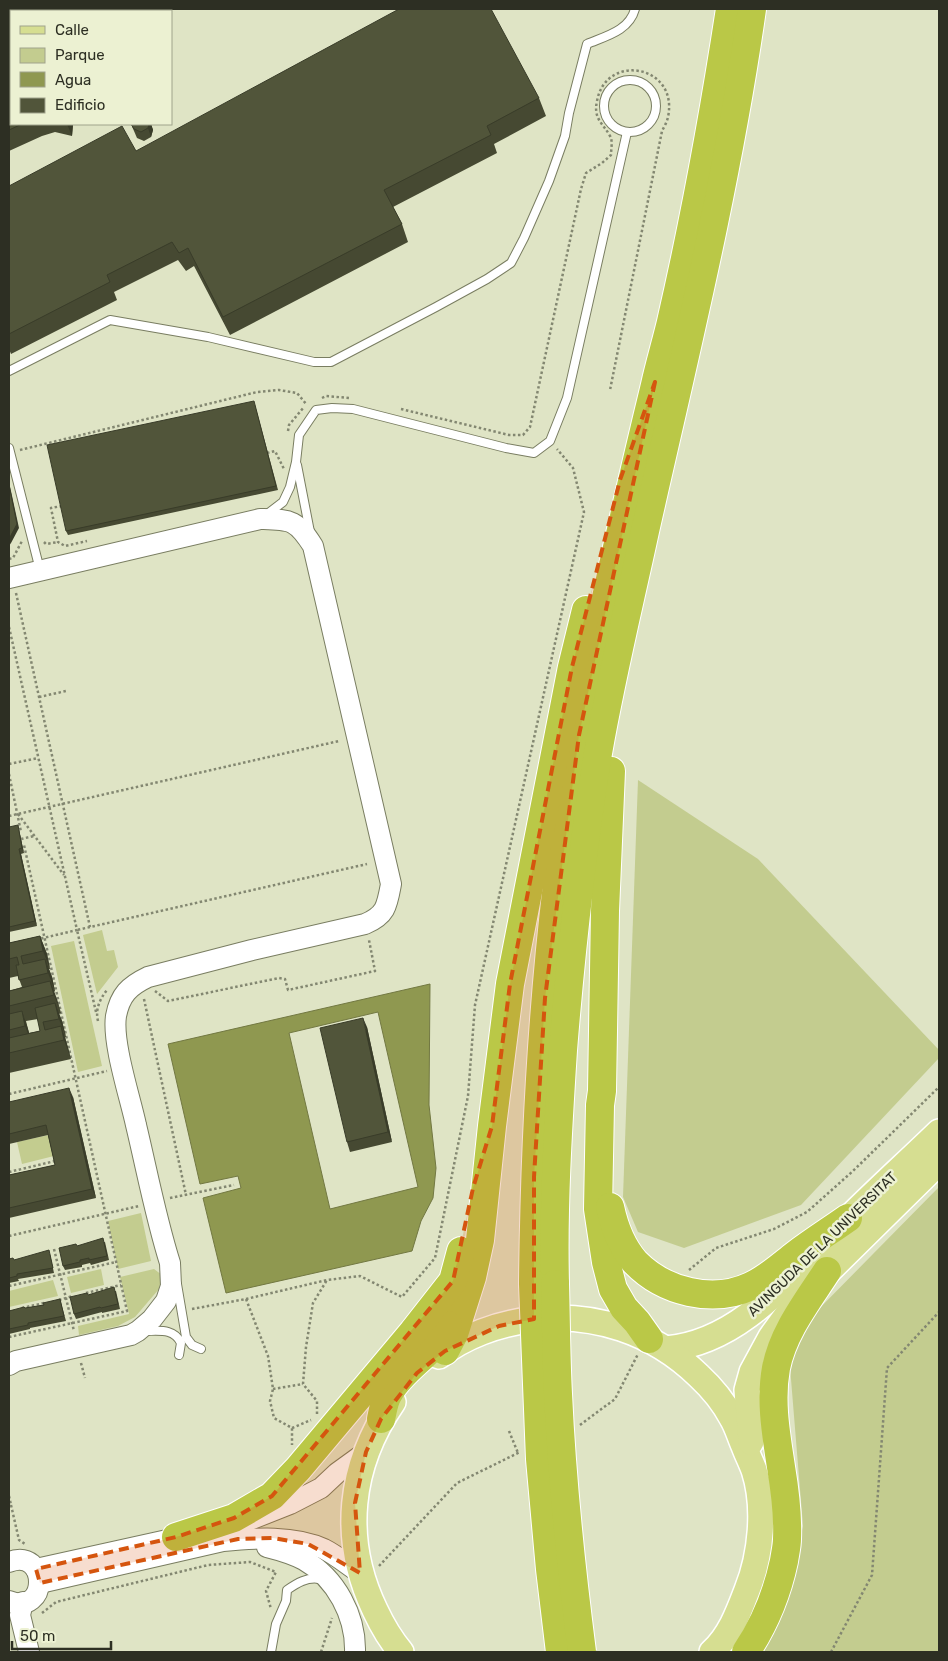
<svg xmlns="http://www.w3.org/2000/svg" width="948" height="1661" viewBox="0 0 948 1661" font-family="Rubik,sans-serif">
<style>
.green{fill:#c3cc8f}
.water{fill:#8f9850;stroke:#727842;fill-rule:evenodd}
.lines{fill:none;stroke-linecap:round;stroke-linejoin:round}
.service-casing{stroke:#797d61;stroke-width:10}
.tertiary-casing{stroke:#797d61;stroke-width:22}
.primary-casing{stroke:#fff;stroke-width:28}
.motorway-casing{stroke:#fff;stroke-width:30}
.path{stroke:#838771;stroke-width:2.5;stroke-dasharray:2.5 2.5;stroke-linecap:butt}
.service{stroke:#fff;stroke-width:8}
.tertiary{stroke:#fff;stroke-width:20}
.primary{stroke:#d6de91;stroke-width:25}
.motorway{stroke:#bac847;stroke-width:28}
.motorway-bridge-casing{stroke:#fff;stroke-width:30;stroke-linecap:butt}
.motorway-bridge{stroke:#bac847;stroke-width:28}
.wall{fill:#464932;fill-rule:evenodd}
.shaded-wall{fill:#393c29}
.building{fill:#51553a;stroke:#393c29}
.marked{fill:#d5550e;fill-opacity:0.2;stroke:#d5550e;stroke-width:4;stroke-dasharray:10 6;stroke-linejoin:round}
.labels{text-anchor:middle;stroke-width:5;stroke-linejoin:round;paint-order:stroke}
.street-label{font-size:14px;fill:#2d2f23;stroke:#ecf1d2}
</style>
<rect width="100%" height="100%" fill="#dfe4c5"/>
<g class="green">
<path d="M638,780L758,859L939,1050V1058L801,1205L684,1248L638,1232L623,1197Z"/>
<path d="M102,930L107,951L114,950L118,967L97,994L83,935Z"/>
<path d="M74,941L102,1066L78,1072L51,946Z"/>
<path d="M49,1135L54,1156L22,1164L17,1142Z"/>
<path d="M939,1187V1652H756L787,1602L803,1526L790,1367L808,1320Z"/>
<path d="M141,1213L151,1261L118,1269L108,1221Z"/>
<path d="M101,1269L104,1285L71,1293L67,1277Z"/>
<path d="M154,1269L162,1275L159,1289L135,1317L118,1326L79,1335L78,1326L129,1314L120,1277Z"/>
<path d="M53,1280L58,1296L9,1307V1291Z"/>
</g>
<path class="water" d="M430,984L429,1105L436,1168L433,1198L421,1221L412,1251L226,1293L203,1198L241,1188L238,1176L200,1184L168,1044ZM378,1012L418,1187L330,1209L289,1033Z"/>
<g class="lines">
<defs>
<g id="service">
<circle cx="630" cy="106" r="26"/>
<path d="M9,371L110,320L208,337L314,362H331L436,307L487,279L511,263L524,238L549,181L565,136L569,113L587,44C606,36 629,31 635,9"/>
<path d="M9,448L40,570"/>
<path d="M297,465L310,532"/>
<path d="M266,515L283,502L290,487L296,462L299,435L316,410L332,408L353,409L506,448L534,453L550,441L567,398L627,132"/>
<path d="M177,1284L186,1337L192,1345L201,1349"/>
<path d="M145,1331C159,1331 174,1328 181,1343L179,1355"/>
<path d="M271,1652L276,1624L286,1601L287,1590C297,1583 307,1577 319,1579"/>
</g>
<g id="tertiary">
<path d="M9,578L260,519C291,520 296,519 313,546L391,884C387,906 386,915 365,924L252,950L148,977C129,986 120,995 116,1016C112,1043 130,1097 136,1125C147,1171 156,1219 170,1263L171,1286L166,1301L152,1319L138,1331L131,1335L16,1361L9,1365"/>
<path d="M247,1521L290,1504L321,1488L337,1473L366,1452"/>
<path d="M267,1547C279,1550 293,1554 304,1560C336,1578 356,1616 355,1652"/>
<path d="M9,1562C49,1547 49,1617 9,1601"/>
<path d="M36,1569L190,1535"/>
<path d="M40,1583L223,1541C255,1538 294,1535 324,1549C336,1555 348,1565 360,1573"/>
<path d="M23,1602L20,1615L29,1652"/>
</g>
<g id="primary">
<path d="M666,1349C745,1342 795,1270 848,1219C878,1189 909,1161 939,1132"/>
<path d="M439,1356C464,1336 498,1324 529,1320C593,1311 654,1332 699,1376C712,1388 724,1403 732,1418C737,1426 740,1437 744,1446C747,1454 751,1462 754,1470C766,1507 761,1555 747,1590C739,1611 730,1636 712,1652"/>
<path d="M393,1402C349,1466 341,1539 375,1610C382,1625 390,1639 401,1652"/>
<path d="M751,1442L747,1390L752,1372L771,1337L795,1304L939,1162"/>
</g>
<g id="motorway">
<path d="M611,771L605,911L602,1091L600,1105L598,1209L606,1262L613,1289L624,1308L637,1322L649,1339"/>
<path d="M610,1207C614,1226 622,1247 635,1262C664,1292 713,1304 751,1286C768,1278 781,1266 795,1255C812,1242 831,1230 848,1218"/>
<path d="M533,1284C535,1100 547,916 579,734C600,617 627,500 655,385C660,363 666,343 671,322C695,218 714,113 730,9"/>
<path d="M555,1284C553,1206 558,1128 563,1050C571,951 582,851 598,753C611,678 629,605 645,531C684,358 727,185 752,9"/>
<path d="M445,1351L454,1334L472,1277L480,1240L492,1126L510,984L572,667L586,610"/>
<path d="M381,1419C383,1411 384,1400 389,1393C405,1366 434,1354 448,1325"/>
<path d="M176,1537L234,1518L272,1496L298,1469L413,1332L453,1281L461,1251"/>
<path d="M746,1652C764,1625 777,1594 784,1561C785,1554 787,1546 787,1539C788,1515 785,1491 781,1467C776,1434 770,1401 776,1368C783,1332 807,1302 827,1271"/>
</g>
</defs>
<use href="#service" class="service-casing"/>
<use href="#tertiary" class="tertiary-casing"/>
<use href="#primary" class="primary-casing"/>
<use href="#motorway" class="motorway-casing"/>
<g class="path">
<path d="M322,398L326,396L349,398"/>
<path d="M401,409L509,435H523L530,427L581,189L586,173L602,163L611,155C611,149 613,141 610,136C603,123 593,119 597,101C606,52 679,65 668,117C667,122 664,127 662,131L610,390"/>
<path d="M288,431L289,425L304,407"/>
<path d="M20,450L257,392L279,390L297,393L307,405"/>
<path d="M267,453L275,451L284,469"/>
<path d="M62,506L51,508L58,542L65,546L87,541"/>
<path d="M44,542L46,544L58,542"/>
<path d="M9,559L13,558L22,541"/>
<path d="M16,593L90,927"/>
<path d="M9,627L77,930L39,939"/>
<path d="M39,697L66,691"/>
<path d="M9,764L38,758"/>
<path d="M9,774L21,832"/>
<path d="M18,814L64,875"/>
<path d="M9,816L339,741"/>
<path d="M21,839L34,836"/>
<path d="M155,991L168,1001L279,978L285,979L288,990L375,971L369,940"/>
<path d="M144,999L186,1195"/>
<path d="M96,1012L77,930L367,864"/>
<path d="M98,1021C95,1009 100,999 107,990"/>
<path d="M9,1094L107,1071"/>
<path d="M9,1172L55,1161"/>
<path d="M170,1198L234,1185"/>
<path d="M9,1236L139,1206"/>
<path d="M54,1249L74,1331"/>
<path d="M689,1270L716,1248L774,1229L807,1212L853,1171L939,1087"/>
<path d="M9,1286L116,1262"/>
<path d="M86,1293L121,1285"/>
<path d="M246,1299L327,1280L360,1276L402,1297L435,1258L468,1096L475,1005L584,512L573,468L557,449"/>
<path d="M59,1300L73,1296"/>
<path d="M22,1308L44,1303"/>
<path d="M192,1309L246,1299L268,1356L273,1389L270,1401L274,1418L292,1428V1445"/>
<path d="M9,1337L127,1311L24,845"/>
<path d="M81,1363L85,1378"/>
<path d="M273,1389L303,1384"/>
<path d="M317,1414V1401L303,1384L306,1347L313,1303L327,1280"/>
<path d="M580,1425L615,1399L638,1354"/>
<path d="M292,1428L311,1420"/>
<path d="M509,1431L518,1453"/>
<path d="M9,1496L11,1505H9"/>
<path d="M11,1505L19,1540L25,1544"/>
<path d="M379,1566L457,1483L520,1452"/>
<path d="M42,1613L56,1602L208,1565L250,1562L276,1572L266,1591L271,1609"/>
<path d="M321,1652L332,1618"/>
<path d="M831,1652L872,1575L887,1368L939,1312"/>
</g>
<use href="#service" class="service"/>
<use href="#tertiary" class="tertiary"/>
<use href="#primary" class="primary"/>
<use href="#motorway" class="motorway"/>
<defs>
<g id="motorway-bridge">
<path d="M533,1284L540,1459L550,1569L560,1652"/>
<path d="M555,1284C556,1320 556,1357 558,1394C562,1480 571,1567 582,1652"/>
</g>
</defs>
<use href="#motorway-bridge" class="motorway-bridge-casing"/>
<use href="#motorway-bridge" class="motorway-bridge"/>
</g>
<g class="wall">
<path d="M9,93L11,124H73L72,136L55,132L42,136L9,151Z"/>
<path d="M539,98L546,116L494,144L497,153L393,207L402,224L408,242L230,335L194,266L186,271L178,260L114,292L117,300L11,354L9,349V186L136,151Z"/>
<path d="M131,124H151L153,130L151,137L144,141L137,138Z"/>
<path d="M255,405L278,490L68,535L66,531Z"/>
<path d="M9,827L19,830L24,853L21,854L37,926L9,932Z"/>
<path d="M40,936L47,954L50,969H49L52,977L55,991L54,992L61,1013L59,1014L62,1021L66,1037H65L71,1059L9,1073V991L22,987L18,976L9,978V943ZM38,1019L40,1031L29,1033L26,1021Z"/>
<path d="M367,1027L392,1142L350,1152L347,1142Z"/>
<path d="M73,1097L96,1198L9,1218V1175L55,1165L48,1135L9,1144V1102Z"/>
<path d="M105,1242L109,1260L91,1265L90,1263L82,1265V1267L65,1270L63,1266L77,1246Z"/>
<path d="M50,1254L54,1273L18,1279L19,1281L9,1283V1259L14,1260Z"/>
<path d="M116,1291L120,1309L102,1313V1312L76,1319L74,1314L88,1295Z"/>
<path d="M60,1299L66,1321L30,1328V1329L9,1334V1311L43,1305Z"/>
</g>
<g class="shaded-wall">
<path d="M67,124H73L72,136Z"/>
<path d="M149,124H151L153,130L151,137L148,128Z"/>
<path d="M9,482L19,528L11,543L9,546Z"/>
<path d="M18,825L19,830L24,853L22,848Z"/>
<path d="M19,849L21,854L37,926L35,921Z"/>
<path d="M40,936L47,954L50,969L43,951Z"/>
<path d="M45,959L52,977L55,991L48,973Z"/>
<path d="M50,981L57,999L61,1013L54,995Z"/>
<path d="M55,1003L62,1021L66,1037L59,1019Z"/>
<path d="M22,1011L28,1029L32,1044L25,1026Z"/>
<path d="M363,1018L367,1027L392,1142L388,1132Z"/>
<path d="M61,1026L67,1044L71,1059L64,1040Z"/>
<path d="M69,1088L73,1097L96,1198L92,1189Z"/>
</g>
<g class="building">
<path d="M399,9H491L539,98L487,126L491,135L384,190L402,224L223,317L188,248L179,253L172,242L107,275L110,282L9,334V186L122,126L136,151Z"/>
<path d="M11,92V124H22L9,130V93Z"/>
<path d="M131,124H149L148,128L141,132L134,129Z"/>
<path d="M254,401L276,486L66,531L47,445Z"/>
<path d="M9,485L17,524L9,539Z"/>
<path d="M18,825L22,848L19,849L35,921L9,927V827Z"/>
<path d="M40,936L43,951L21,956L23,964L45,959L48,973L19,980L16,965H19L17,957L9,959V943Z"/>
<path d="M50,981L54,995L9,1006V991Z"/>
<path d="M55,1003L59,1019L43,1022L45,1030L61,1026L64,1040L9,1053V1038L40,1031L35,1008Z"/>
<path d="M22,1011L25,1026L9,1030V1014Z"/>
<path d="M363,1018L388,1132L347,1142L320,1028Z"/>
<path d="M69,1088L92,1189L9,1208V1175L55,1165L46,1125L9,1134V1102Z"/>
<path d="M103,1238L107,1256L89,1260V1258L80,1260V1262L63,1266L59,1248L76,1244L77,1246Z"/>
<path d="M49,1250L53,1268L17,1274V1276L9,1278V1259L13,1258L14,1260Z"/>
<path d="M114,1287L118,1304L101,1308L100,1307L74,1314L70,1297L87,1293L88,1295Z"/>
<path d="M60,1299L64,1316L28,1323V1325L9,1329V1311L24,1307L25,1308L44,1305L43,1303Z"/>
</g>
<path class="marked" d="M655,382L579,735L545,998L534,1177V1319L499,1326L445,1351L417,1373L381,1419L366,1452L355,1503L360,1573L308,1544L273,1538L238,1539L40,1583L36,1569L176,1537L234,1518L272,1496L453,1281L473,1188L492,1126L510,984L572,667L620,480Z"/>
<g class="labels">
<g class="street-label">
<text transform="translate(822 1244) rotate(-44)" y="5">AVINGUDA DE LA UNIVERSITAT</text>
</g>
</g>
<rect width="948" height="1661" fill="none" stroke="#2d2f23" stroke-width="20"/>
<rect x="10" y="10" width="162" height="115" fill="#ecf1d2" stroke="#a0a38c"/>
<rect x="20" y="26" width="25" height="8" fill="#d6de91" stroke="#a0a38c"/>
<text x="55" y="35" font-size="15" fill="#2d2f23">Calle</text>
<rect x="20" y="48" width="25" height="15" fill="#c3cc8f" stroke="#a0a38c"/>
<text x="55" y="60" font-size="15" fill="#2d2f23">Parque</text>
<rect x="20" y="72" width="25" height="15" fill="#8f9850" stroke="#a0a38c"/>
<text x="55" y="85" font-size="15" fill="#2d2f23">Agua</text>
<rect x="20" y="98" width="25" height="15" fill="#51553a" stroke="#a0a38c"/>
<text x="55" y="110" font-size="15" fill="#2d2f23">Edificio</text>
<path d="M12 1641v8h99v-8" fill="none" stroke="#2d2f23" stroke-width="2.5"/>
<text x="20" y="1641" font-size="15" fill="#2d2f23" stroke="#ecf1d2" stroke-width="4" paint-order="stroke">50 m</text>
</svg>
